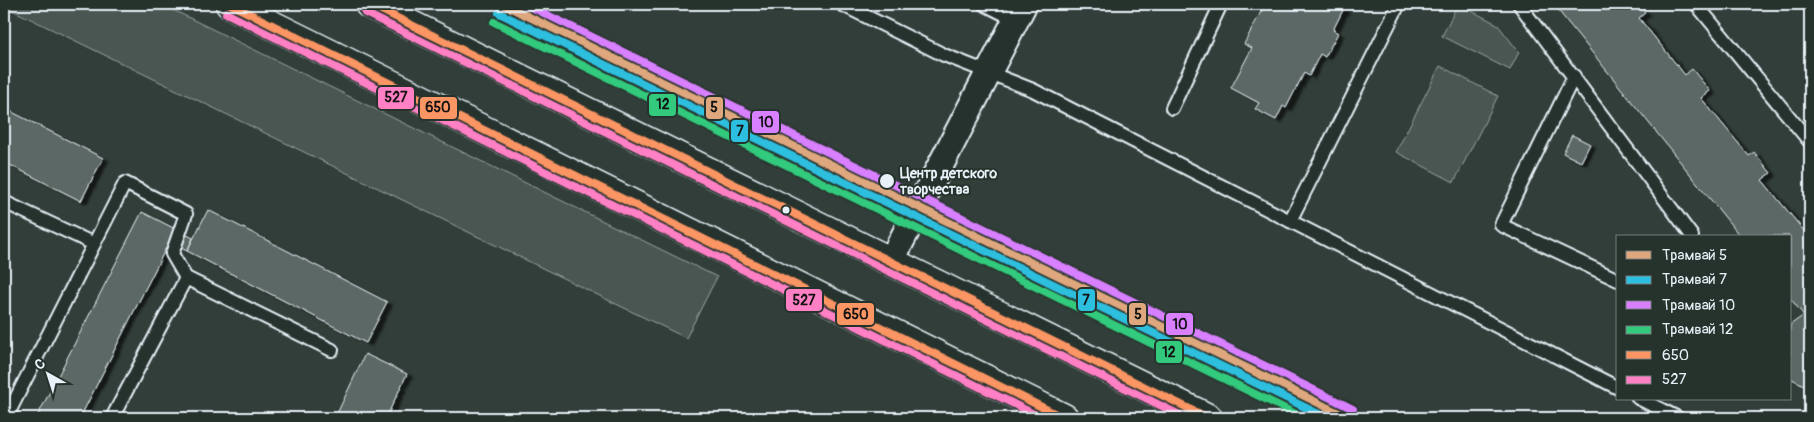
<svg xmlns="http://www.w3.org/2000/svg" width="1814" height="422" viewBox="0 0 1814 422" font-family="Pangolin,sans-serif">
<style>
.green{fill:#495651;stroke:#98a4a4}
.building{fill:#5c6865;stroke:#e8f1f8;filter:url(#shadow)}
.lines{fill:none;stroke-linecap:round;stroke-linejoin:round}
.lane-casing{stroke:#e8f1f8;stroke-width:16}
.street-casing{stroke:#e8f1f8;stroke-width:29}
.highway-casing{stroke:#e8f1f8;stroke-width:31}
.lane{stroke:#26332d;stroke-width:12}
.street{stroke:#26332d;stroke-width:25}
.highway{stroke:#26332d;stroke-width:28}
.bus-1-casing{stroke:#26332d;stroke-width:11}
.bus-2-casing{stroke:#26332d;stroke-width:11}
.bus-1{stroke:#fb9564;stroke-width:8}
.bus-2{stroke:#ff80c5;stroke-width:8}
.tram-1-casing{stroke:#26332d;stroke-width:11}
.tram-2-casing{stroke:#26332d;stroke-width:11}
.tram-3-casing{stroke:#26332d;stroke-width:11}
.tram-4-casing{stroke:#26332d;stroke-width:11}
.tram-1{stroke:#dfa77e;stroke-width:8}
.tram-2{stroke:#2dbfdf;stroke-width:8}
.tram-3{stroke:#d880ff;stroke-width:8}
.tram-4{stroke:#33ca7d;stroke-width:8}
.stop-dot{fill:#e8f1f8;stroke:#26332d;stroke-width:2}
.labels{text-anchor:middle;stroke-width:4;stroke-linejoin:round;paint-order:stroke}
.stop-label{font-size:14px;font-weight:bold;fill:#e8f1f8;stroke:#26332d;text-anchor:start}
.line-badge{stroke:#26332d;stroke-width:2}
.pale-badge-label{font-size:14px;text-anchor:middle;font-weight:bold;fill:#111}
</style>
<defs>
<filter id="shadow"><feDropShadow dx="5.5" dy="3" stdDeviation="1" flood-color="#0009"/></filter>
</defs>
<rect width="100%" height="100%" fill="#323e39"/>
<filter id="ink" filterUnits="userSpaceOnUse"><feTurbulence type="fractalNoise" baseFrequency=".02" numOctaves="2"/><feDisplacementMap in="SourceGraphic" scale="10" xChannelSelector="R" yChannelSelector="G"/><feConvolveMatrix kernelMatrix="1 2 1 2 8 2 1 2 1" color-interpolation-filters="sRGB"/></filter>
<g filter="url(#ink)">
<g class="green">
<path d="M4,4H161L717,277L686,338L4,6Z"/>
<path d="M1458,4L1497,24L1519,52L1510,70L1442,36Z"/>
<path d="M1440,66L1498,96L1454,182L1396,152Z"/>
</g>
<g class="building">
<path d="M1265,4H1340L1345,6L1333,30L1338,33L1325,57L1320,54L1309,76L1304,73L1286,108L1283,106L1276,120L1255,109L1259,103L1231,88L1252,48L1244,44Z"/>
<path d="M1553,4H1638L1645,13L1639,18L1685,75L1692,69L1710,91L1701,98L1749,156L1754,152L1771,173L1762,180L1805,232L1810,228V323L1790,298V236H1740Z"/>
<path d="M4,108L103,158L81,201L4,162Z"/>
<path d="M1572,135L1590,144L1581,162L1563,153Z"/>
<path d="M208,210L387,302L366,343L187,251Z"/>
<path d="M142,212L193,238L187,251L169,242L80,418H44L38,415Z"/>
<path d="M1804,315L1810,323V388L1790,378V325Z"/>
<path d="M365,354L407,374L386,418H335Z"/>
</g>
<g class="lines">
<defs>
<g id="lane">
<path d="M841,4L944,55L1033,90L1618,388"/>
<path d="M984,4L1016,20"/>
<path d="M1519,4L1692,236"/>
<path d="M1696,4L1810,142"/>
<path d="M1574,76L1501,225L1618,280"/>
<path d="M1172,108L1221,4"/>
<path d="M4,202L94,244L6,418"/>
<path d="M1290,221L1399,4"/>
<path d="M94,244L125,183L186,214L172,254L186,278L332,350"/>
<path d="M1638,398L1678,418"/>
<path d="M112,418L186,278"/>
</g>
<path id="street" d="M891,261L1024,4"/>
<g id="highway">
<path d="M230,4L1064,418"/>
<path d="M369,4L1208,418"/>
</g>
</defs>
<use href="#lane" class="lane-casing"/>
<use href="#street" class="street-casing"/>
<use href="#highway" class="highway-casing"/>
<use href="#lane" class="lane"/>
<use href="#street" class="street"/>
<use href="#highway" class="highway"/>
<defs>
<g id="bus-1">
<path d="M230,4L1064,418"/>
<path d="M369,4L1208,418"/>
</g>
<g id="bus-2">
<path d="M226,13L1042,418"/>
<path d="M365,13L1186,418"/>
</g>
</defs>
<use href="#bus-1" class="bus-1-casing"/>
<use href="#bus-2" class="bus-2-casing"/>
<use href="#bus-1" class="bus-1"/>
<use href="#bus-2" class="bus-2"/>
<defs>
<path id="tram-1" d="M503,4L1349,418"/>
<path id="tram-2" d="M499,13L1327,418"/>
<path id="tram-3" d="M525,4L1353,409"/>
<path id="tram-4" d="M494,22L1304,418"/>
</defs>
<use href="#tram-1" class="tram-1-casing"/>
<use href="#tram-2" class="tram-2-casing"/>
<use href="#tram-3" class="tram-3-casing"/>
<use href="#tram-4" class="tram-4-casing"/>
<use href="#tram-1" class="tram-1"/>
<use href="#tram-2" class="tram-2"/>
<use href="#tram-3" class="tram-3"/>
<use href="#tram-4" class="tram-4"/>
</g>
</g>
<g class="stop-dot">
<circle cx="887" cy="181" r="8"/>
<circle cx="786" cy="210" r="4.5"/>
</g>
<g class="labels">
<g class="stop-label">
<text x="900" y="178">Центр детского<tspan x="900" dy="16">творчества</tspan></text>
</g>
</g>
<g class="line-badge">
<rect x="377" y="86" width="38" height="24" rx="5" fill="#ff80c5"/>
<rect x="648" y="93" width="29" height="24" rx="5" fill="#33ca7d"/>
<rect x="419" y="96" width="39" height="24" rx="5" fill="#fb9564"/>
<rect x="705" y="96" width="19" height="24" rx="5" fill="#dfa77e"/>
<rect x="751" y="110" width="29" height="24" rx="5" fill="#d880ff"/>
<rect x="730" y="119" width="19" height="24" rx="5" fill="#2dbfdf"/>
<rect x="785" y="288" width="38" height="24" rx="5" fill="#ff80c5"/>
<rect x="1077" y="288" width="19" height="24" rx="5" fill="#2dbfdf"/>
<rect x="836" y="302" width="39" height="24" rx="5" fill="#fb9564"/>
<rect x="1128" y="302" width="19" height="24" rx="5" fill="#dfa77e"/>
<rect x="1165" y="312" width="29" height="24" rx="5" fill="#d880ff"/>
<rect x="1155" y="340" width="28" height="24" rx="5" fill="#33ca7d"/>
</g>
<g class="pale-badge-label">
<text x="396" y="102">527</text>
<text x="663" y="109">12</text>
<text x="438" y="112">650</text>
<text x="714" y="112">5</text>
<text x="766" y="127">10</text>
<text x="740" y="136">7</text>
<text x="804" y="305">527</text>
<text x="1086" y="305">7</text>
<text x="856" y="319">650</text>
<text x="1138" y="319">5</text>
<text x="1180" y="329">10</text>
<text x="1169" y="357">12</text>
</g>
<rect width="1814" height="422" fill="none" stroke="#26332d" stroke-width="20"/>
<rect x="10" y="10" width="1794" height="402" fill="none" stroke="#e8f1f8" stroke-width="2" filter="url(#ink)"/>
<rect x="1616" y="235" width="175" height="165" fill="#26332d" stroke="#747f7e"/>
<rect x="1626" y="251" width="25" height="8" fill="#dfa77e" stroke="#747f7e"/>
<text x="1662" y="260" font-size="15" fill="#e8f1f8">Трамвай 5</text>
<rect x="1626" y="276" width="25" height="8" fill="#2dbfdf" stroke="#747f7e"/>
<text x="1662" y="284" font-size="15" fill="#e8f1f8">Трамвай 7</text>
<rect x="1626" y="301" width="25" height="8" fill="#d880ff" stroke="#747f7e"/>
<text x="1662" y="310" font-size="15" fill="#e8f1f8">Трамвай 10</text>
<rect x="1626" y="326" width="25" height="8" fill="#33ca7d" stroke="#747f7e"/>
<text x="1662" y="334" font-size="15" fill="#e8f1f8">Трамвай 12</text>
<rect x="1626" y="351" width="25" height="8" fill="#fb9564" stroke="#747f7e"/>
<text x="1662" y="360" font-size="15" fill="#e8f1f8">650</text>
<rect x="1626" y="376" width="25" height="8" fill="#ff80c5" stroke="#747f7e"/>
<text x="1662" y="384" font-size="15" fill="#e8f1f8">527</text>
<g transform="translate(48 374) rotate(321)" stroke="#26332d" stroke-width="4" paint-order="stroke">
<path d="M0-4L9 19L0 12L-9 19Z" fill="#e8f1f8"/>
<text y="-8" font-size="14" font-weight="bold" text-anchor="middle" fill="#e8f1f8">С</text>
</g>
</svg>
